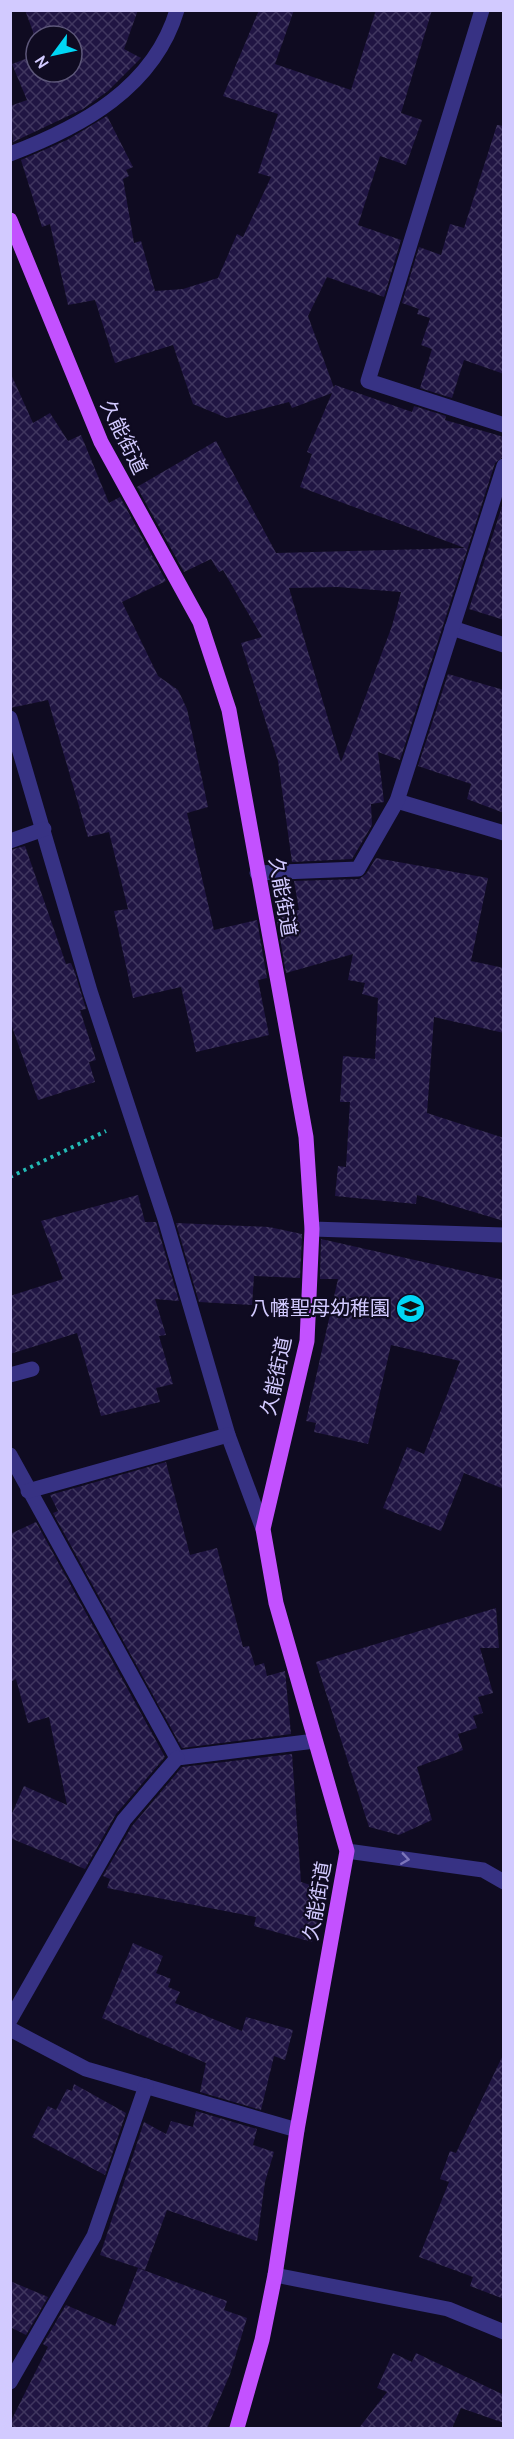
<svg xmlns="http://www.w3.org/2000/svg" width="514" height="2439" viewBox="0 0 514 2439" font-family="Cabin,'Noto Sans JP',sans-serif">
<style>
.building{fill:url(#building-cross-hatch);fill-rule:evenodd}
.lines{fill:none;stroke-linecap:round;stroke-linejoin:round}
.path{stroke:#23bab5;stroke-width:4;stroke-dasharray:3 4.5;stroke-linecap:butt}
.minor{stroke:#373284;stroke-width:15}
.major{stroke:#c351ff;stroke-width:15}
.oneway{stroke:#7d76bb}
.labels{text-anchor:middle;stroke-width:4.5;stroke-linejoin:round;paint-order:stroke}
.street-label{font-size:20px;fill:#d2caff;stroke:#0f0b21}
.poi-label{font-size:20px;fill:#d2caff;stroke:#0f0b21;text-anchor:end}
</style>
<defs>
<pattern id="building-cross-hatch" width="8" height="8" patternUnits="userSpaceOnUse" patternTransform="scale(1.5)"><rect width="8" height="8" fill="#201543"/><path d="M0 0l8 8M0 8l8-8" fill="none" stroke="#40365f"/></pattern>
</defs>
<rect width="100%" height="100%" fill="#0f0b21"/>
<g class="building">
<path d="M25,10H138L124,49L141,58L108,91L83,109L13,142L10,106L27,100L12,64L36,55V72H72V36H36V40Z"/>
<path d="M259,10H294L275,64L351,90L376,10H432L401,113L422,120L406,165L380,156L358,225L401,240L384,297L327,277L308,316L334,388L335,385L412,412L414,406L446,416L445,420L504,437V456L495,463L400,760L378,752L384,802L371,804L372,825L352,859L292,862L278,761L241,643L262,637L223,570L219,572L211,559L184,572L137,487L216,441L276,553L465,548L300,487L312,454L307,452L332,393L292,408L289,402L227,418L193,404L173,345L115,363L95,300L68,305L50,224L42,227L21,160L67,140L107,116L133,167L126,170L129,176L123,179L134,243L141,241L155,291L183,289L218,278L237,234L243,237L271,177L258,173L278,114L223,96ZM338,587L401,592L392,626L341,762L289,588Z"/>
<path d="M497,125L504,126V374L464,360L452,398L420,388L432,349L421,345L430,318L417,314L419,309L402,303L419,247L441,255L450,224L464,228Z"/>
<path d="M10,372L33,423L50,413L68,441L81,435L109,503L120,497L166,581L122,602L158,676L178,690L187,709L208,807L187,813L214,930L257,920L267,978L258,980L269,1035L196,1052L181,987L133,998L114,911L128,909L109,832L88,837L48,700L10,708Z"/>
<path d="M504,500V620L469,609Z"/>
<path d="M448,674L504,690V813L467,799L471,784L418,766Z"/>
<path d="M25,846L66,964L71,963L75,973L86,1009L80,1010L96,1060L89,1062L95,1082L38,1100L10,1021V850Z"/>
<path d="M376,858L488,878L471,961L504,968V1033L434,1017L427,1113L504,1138V1221L417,1195L416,1204L335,1196L338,1166L346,1167L350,1102H340L343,1056L375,1059L378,998L362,994L365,983L348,980L353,954L286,973L276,915L299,910L294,881L359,879L366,874Z"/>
<path d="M138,1195L145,1222H156L179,1301L155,1299L166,1335L159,1336L173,1384L156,1388L160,1402L101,1416L77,1333L10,1354V1296L63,1279L41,1221Z"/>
<path d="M176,1223L269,1227L302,1234L300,1278L254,1276L252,1305L199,1302Z"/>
<path d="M321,1239L504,1280V1489L464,1473L441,1531L383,1508L407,1447L424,1454L460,1361L391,1345L368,1444L314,1432L316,1423L306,1421L338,1279H320Z"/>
<path d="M166,1462L190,1555L217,1548L243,1647L249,1646L255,1666L264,1663L267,1676L285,1671L291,1734L182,1748L53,1513L58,1511L50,1495Z"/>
<path d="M36,1522L165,1757L116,1814L85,1869L10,1838V1818L24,1786L67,1805L49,1717L28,1723L16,1679L10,1682V1534Z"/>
<path d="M496,1608L499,1648H480L493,1693L478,1697L483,1713L473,1716L477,1728L458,1734L463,1750L417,1767L432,1820L399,1835L369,1827L316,1662Z"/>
<path d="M292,1754L301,1882L326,1890L312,1942L254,1926L256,1917L107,1888L110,1879L103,1876L132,1826L182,1767Z"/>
<path d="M133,1943L163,1956L156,1973L171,1979L168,1987L180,1992L175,2003L242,2031L246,2017L293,2030L285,2060L274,2056L261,2110L200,2092L206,2063L102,2018Z"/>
<path d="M504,2053V2299L470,2286L473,2277L419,2257L449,2182L440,2179L450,2151L456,2153Z"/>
<path d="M74,2084L126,2113L105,2175L32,2137L48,2106L56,2110L67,2089L72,2091Z"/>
<path d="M196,2111L257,2129L253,2145L274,2152L265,2182L257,2241L167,2210L145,2270L100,2255L144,2122L166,2134L171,2121L193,2127Z"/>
<path d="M138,2268L227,2301L224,2310L247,2318L230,2374L207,2428H10V2423L48,2347L43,2344L66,2305L115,2326Z"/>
<path d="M10,2281L48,2297L26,2335L10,2327Z"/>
<path d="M393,2353L412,2362L416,2353L504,2395V2423L461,2408L452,2428H359L387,2392L377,2388Z"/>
</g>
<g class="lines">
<path class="path" d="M10,1177L106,1131"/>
<g class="minor">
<path d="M482,10L368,381L504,425"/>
<path d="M10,154C81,127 154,88 177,10"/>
<path d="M452,628L504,645"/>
<path d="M10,718L90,991L165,1219L228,1435L263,1529"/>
<path d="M397,801L504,833"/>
<path d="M10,841L44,829"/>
<path d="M257,873L358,869L397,801L504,466"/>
<path d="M312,1229L504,1235"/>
<path d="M10,1375L32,1369"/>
<path d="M10,1455L177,1758L315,1741"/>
<path d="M28,1491L228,1435"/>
<path d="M347,1851L483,1870L504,1882"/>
<path d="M10,2020L124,1820L177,1758"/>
<path d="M10,2029L86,2069L297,2130"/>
<path d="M275,2275L448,2309L504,2332"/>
<path d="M10,2382L94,2236L146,2086"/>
</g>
<path class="major" d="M10,220L101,442L200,622L229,710L306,1137L312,1229L307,1341L263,1529L276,1603L347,1851L297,2130L275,2275L262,2340L237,2428"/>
</g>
<defs><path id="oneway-chevron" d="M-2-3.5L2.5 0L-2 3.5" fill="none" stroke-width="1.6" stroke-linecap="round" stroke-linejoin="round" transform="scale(1.5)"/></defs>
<use class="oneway" href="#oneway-chevron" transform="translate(405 1859) rotate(8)"/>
<defs>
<symbol id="school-disc" viewBox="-11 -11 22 22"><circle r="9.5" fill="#00d6f5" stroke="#0f0b21"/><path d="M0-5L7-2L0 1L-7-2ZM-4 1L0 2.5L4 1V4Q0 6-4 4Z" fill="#111"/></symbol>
</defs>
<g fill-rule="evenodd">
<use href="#school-disc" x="394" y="1292" width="33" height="33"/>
</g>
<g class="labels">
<g class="street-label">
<text transform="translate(124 437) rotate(64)" y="7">久能街道</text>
<text transform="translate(283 897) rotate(80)" y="7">久能街道</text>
<text transform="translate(276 1376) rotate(-78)" y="7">久能街道</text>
<text transform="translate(317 1901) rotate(-80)" y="7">久能街道</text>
</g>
<g class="poi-label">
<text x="390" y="1315">八幡聖母幼稚園</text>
</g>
</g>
<rect width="514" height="2439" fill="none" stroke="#d2caff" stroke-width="24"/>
<g transform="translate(54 54) rotate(237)"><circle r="28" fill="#0f0b21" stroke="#5d577a" stroke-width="1.5"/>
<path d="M0-4.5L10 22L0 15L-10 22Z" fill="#00d6f5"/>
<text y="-9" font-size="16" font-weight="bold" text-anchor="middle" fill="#d2caff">N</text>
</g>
</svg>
